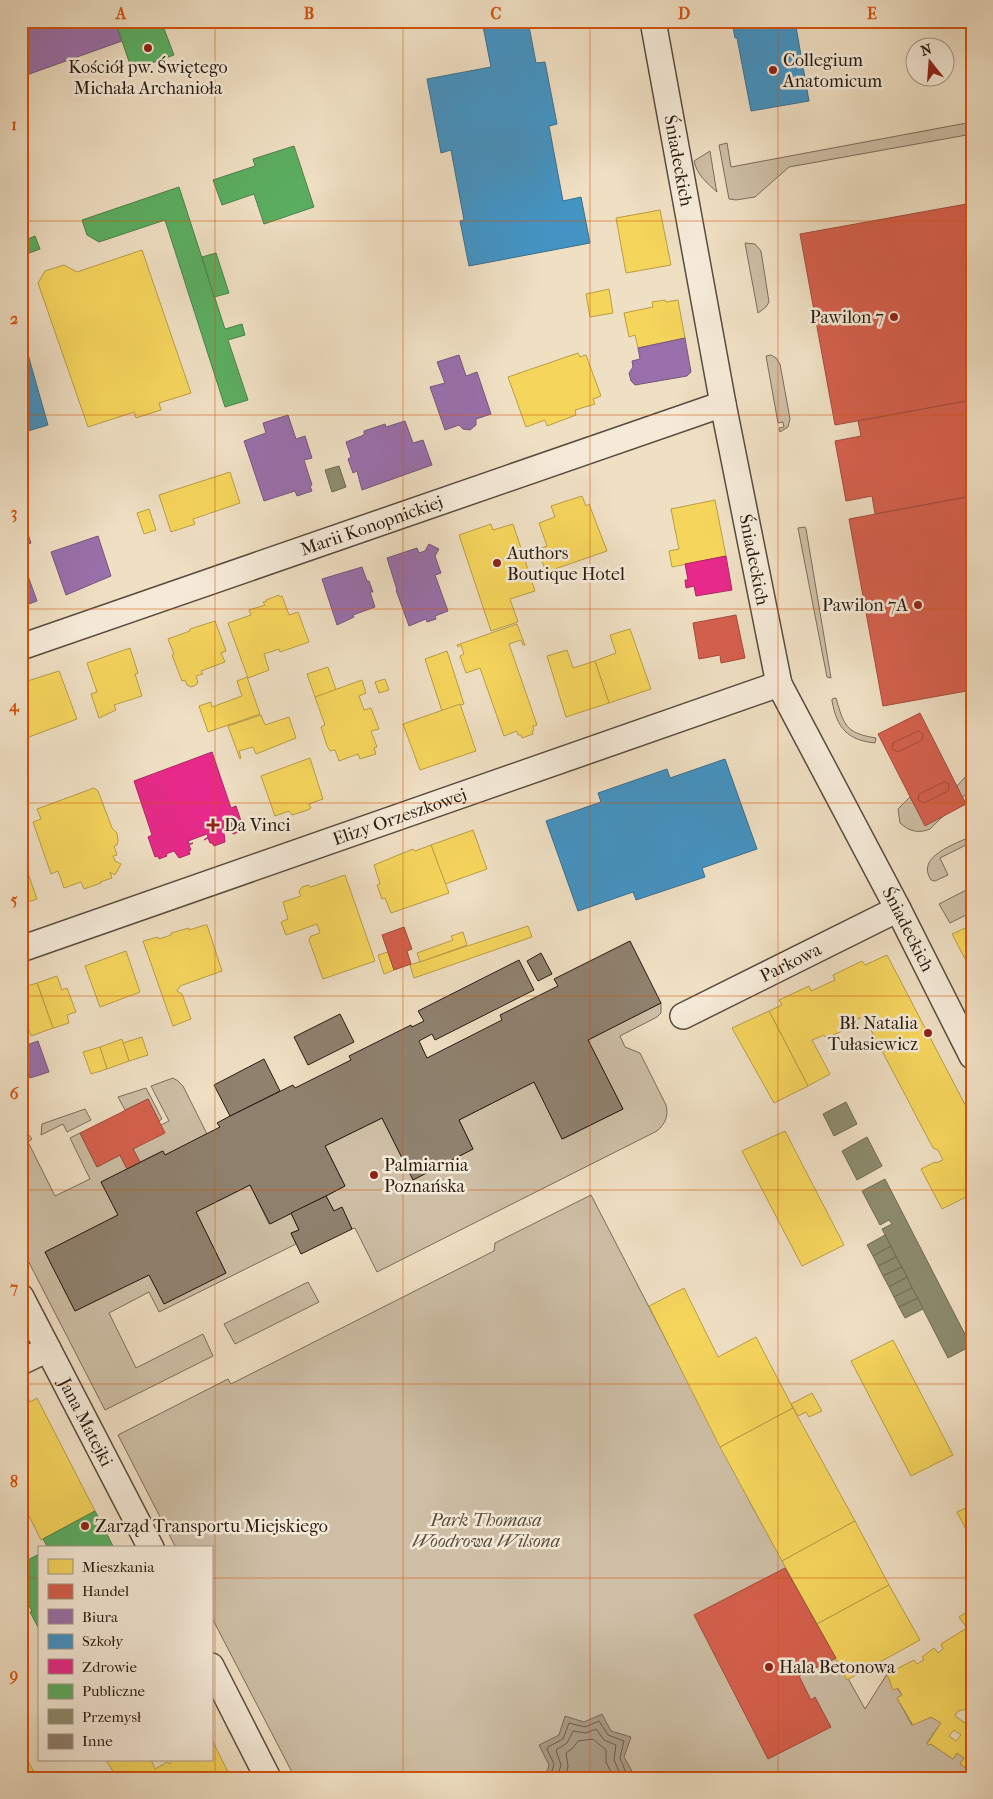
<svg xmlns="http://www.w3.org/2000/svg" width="993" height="1799" viewBox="0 0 993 1799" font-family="'IM FELL French Canon',serif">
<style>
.green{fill:#cdbea5;stroke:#7a6c5c}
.water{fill:#ab9c87;stroke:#776858}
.homes{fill:#f6d55c;stroke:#b89d46;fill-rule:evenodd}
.shops{fill:#d6604d;stroke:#a24b3b}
.offices{fill:#9970ab;stroke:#77567d}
.schools{fill:#4393c3;stroke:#3b6f8e}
.health{fill:#e7298a;stroke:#ae2566}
.public{fill:#5aae61;stroke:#4b8249}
.industry{fill:#8c8c6e;stroke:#6e6a52}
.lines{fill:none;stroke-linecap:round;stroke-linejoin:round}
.shore{stroke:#6a5c4c;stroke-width:1}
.building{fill:#8f816e;stroke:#281b12}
.street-casing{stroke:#5a4c3e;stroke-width:28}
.street{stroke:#f5ead8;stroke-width:25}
.grid{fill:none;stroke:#d5530d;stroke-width:1;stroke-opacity:0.55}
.poi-dot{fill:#8f2418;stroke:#f5ead8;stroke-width:2}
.labels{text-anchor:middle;stroke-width:5;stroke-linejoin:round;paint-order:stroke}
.poi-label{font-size:18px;fill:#281b12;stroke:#f5ead8;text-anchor:start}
.street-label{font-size:18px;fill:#281b12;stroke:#f5ead8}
.park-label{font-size:18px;font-style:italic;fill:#5a4c3e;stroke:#f5ead8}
.neatline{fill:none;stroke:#d5530d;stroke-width:2}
.grid-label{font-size:16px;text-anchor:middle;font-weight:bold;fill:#d5530d}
</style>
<rect width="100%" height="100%" fill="#efdfc3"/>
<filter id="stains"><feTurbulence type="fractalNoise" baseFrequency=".004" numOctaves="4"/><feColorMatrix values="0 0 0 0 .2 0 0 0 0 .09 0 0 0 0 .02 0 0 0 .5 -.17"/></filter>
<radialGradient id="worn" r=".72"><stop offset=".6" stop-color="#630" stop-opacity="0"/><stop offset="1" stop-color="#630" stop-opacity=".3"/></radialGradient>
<g class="green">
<path d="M972,122V134L789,167L755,197L736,200L729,199L719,145L727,143L731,167Z"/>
<path d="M710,151L716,188L717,192C707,183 697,175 694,161Z"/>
<path d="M745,243L755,244L761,251L769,302L766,307L758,313Z"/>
<path d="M771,355L776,358L780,364L790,419L788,427L780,432L779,428L784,427L783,422L778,423L766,356Z"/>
<path d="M805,527L806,529L831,678L827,677L798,528Z"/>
<path d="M836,698C844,725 845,733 876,738L875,743C847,740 837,728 832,701V699Z"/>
<path d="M967,775H972V788L930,829C918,834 909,831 900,823L898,809L910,797L916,808L957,786Z"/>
<path d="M972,836V842L940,858L948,875L935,881L931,880C915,856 956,844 972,836Z"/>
<path d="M972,887V912L950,923L939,904Z"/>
<path d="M661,1003V1013L657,1017L620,1036L625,1047L640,1053L666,1105C669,1116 665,1124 657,1131L377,1272L355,1228L352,1229L342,1208L334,1211L326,1196L345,1186L325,1146L382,1118L413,1179L473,1149L459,1120L534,1082L563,1139L623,1109L588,1040Z"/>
<path d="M173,1078L178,1081L183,1086L207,1134L165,1155L162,1151L140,1162L133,1149L161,1125L169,1121L151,1086Z"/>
<path d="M146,1088L162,1119L159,1121L148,1099L125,1110L118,1097Z"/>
<path d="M85,1109L91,1120L67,1132L63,1124L41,1135L42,1124Z"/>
<path d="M25,1130L32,1139L28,1142L55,1196L90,1179L70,1138L80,1133L97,1167L120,1155L127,1169L101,1182L118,1215L45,1252L75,1311L149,1275L164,1304L226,1273L196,1212L250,1185L269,1224L291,1213L299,1230L291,1233L296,1244L159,1312L149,1292L109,1313L136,1368L203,1334L213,1356L105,1410L21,1247V1131Z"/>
<path d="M591,1195L753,1508L865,1709L887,1674L902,1695L897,1698L912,1725L931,1717L941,1723L927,1743L928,1745L931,1744L953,1759L957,1753L964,1758L960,1764L971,1771L972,1778H295L211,1616V1548H176L118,1435L228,1379L231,1384L494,1251L495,1243Z"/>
<path d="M308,1282L319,1302L235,1344L224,1324Z"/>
</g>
<path class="water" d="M602,1714L611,1731L631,1737L624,1757L634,1775L629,1778H545L549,1765L539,1745L559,1735L565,1716L584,1722Z"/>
<g class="homes">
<path d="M660,210L671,265L626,273L616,218Z"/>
<path d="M142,250L191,393L159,403L161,410L136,418L134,412L88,427L38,283L45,271L64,265L77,272Z"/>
<path d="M609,289L613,313L590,317L586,294Z"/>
<path d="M665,300L666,302L678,300L685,338L638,348L635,335L629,337L624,313L653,307L652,302Z"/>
<path d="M578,353L580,357L586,355L601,396L593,399L595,404L575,410L576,415L547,426L545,420L526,427L508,377Z"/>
<path d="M230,472L240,503L193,519L195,524L171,532L159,495Z"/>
<path d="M582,496L586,506L589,504L607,551L546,572L538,549L547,546L539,523L555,517L551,506Z"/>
<path d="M715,500L726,556L672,567L669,551L679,549L671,509Z"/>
<path d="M149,509L156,530L144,534L137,513Z"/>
<path d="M491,524L493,530L513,524L535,591L510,599L518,622L491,631L459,535Z"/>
<path d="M279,595L280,597L282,596L289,615L298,612L309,642L280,652L279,649L264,654L269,670L248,678L228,623L251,615L249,610L265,605L263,602L267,601L266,600Z"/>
<path d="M215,621L226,651L221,653L225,662L201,671L203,674L196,676L198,682L196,685L191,687L187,685L185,680L182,681L172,655L174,654L168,639L190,631V629Z"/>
<path d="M517,624L525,645H523L521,640L509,644L537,725L533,726L534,730L532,731L533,734L522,738L521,735H518L517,731L504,736L480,668L466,673L460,656L464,654L461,645L458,647L457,645Z"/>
<path d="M630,629L651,689L609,703L595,661L616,653L610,635Z"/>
<path d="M130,648L138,673L135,674L142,696L114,705L116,710L99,718L91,694L97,692L87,663Z"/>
<path d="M567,650L573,668L595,661L609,703L566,717L547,656Z"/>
<path d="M447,651L464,704L442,711L425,659Z"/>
<path d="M328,667L336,690L315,697L307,674Z"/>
<path d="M59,671L77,719L21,740V683Z"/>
<path d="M247,677L260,714L208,732L199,706L211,702L212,707L242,696L237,681Z"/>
<path d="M385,679L389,690L379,693L375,682Z"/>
<path d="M362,680L366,693L359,696L364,710L371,708L379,729L371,731L377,747L374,748L376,754L360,759L358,754L339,761L335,750L330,751L327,746L321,727L325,725L315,697Z"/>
<path d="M460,704L476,751L420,770L403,724Z"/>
<path d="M261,715L265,725L289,717L296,738L256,754L253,747L239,751L241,758L240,759L228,726Z"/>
<path d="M310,758L323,799L309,804L311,808L308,810L292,815L289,811L275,816L261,776Z"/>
<path d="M94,788L98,791L112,828L117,833L118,841L117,845L114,846L117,855L113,856L115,861L121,864L115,875L110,872L112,878L100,882L101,883L84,889L81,882L64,888L58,871L51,874L33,822L41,819L37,809Z"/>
<path d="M473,830L487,869L445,884L431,845Z"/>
<path d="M431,845L449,893L391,913L385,898L382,899L377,885L380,884L374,865L413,849L415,851Z"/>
<path d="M23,859L37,899L22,904L24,908H21V860Z"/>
<path d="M345,875L375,961L323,979L309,940L311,936L320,933L317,924L286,935L281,922L288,919L283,902L301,896L299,892L302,887L308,885L311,887Z"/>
<path d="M205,925H207L222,971L180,986L177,991L182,994L191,1019L173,1026L143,941L158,937L159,939L171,935V933L189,928V930Z"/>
<path d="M972,925V972L952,934Z"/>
<path d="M528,926L532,937L414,978L410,965Z"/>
<path d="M463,932L467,945L420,962L417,953L453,940L451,936Z"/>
<path d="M126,951L140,992L100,1007L85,966Z"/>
<path d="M388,952L394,970L384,974L378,955Z"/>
<path d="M887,955L972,1118V1194L942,1209L921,1169L935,1162L936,1163L943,1160L938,1150L933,1148L871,1030L873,1025L867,1015L856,1020L858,1024L826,1038L824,1035L812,1040L830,1074L808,1086L769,1011L782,1005L779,1000L809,986L811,991L835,980L833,975L862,961L865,965Z"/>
<path d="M57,976L62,990L67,988L76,1012L67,1015L69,1023L53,1028L37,983Z"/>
<path d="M37,983L53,1028L31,1036L23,1013L21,1014V996L26,994L24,987Z"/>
<path d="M769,1011L808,1086L774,1103L732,1028Z"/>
<path d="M142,1037L148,1055L129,1061L123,1043Z"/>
<path d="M122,1039L129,1061L107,1069L100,1047Z"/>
<path d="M100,1047L107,1069L91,1074L83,1052Z"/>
<path d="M785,1131L844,1245L802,1266L742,1151Z"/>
<path d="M684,1288L718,1357L756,1337L793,1408L720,1447L649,1306Z"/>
<path d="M893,1340L953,1455L911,1476L851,1361Z"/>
<path d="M812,1393L822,1411L809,1417L806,1412L798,1416L791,1404Z"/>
<path d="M23,1397H28L30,1402L37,1398L95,1511L41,1540L26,1510H21V1398Z"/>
<path d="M793,1408L855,1521L782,1561L720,1447Z"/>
<path d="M972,1505V1541L957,1512Z"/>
<path d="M855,1521L889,1585L817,1624L782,1561Z"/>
<path d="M889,1585L920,1640L847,1680L817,1624Z"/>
<path d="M972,1609V1708L958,1711L955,1716L968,1725L972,1724V1774L971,1771L960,1764L964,1758L957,1753L953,1759L931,1744L928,1745L927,1744L941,1723L931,1717L913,1725L897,1698L902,1695L898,1688L893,1690L887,1674L914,1660L917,1664L924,1660L922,1657L934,1648L938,1653L943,1649L941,1644L967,1628L959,1617ZM954,1730L961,1735L956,1741L949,1736Z"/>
<path d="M211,1738L231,1778H117L106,1760H151L155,1769L167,1762L170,1764L172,1760H211Z"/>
<path d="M21,1748L37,1778H21Z"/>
</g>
<g class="shops">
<path d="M972,203V400L835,425L800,234Z"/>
<path d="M972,400V496L875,514L872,496L846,501L835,441L861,436L858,421Z"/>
<path d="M972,496V690L883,706L849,519Z"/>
<path d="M736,615L745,658L721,663L720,655L699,659L693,623Z"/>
<path d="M920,713L966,804L925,826L878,734Z"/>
<path d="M918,731L923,734L922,740L898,752L892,749L893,743Z"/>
<path d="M944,782L949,784L948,791L924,803L918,800L919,794Z"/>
<path d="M404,927L412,949L407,951L411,964L394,970L382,935Z"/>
<path d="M148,1099L165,1133L133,1149L140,1162L127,1169L120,1155L97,1167L80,1133Z"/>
<path d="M785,1568L836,1658L799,1676L811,1700L815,1697L831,1727L768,1759L694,1615Z"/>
</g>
<g class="offices">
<path d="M21,21H115L122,41L21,77Z"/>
<path d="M685,338L691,372L687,376L635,385L631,381L629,373L633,367L632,361L640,359L638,348Z"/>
<path d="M459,355L466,376L477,372L491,414L476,419V425L470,430L463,429L459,425L445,430L430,387L445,383L437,362Z"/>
<path d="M288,415L296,439L305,436L312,458L304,460L312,485L310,486L312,491L297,496L295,491L264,501L244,441L266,433L263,423Z"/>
<path d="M405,421L413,443L423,440L432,465L362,490L357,471L353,473L348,459L351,457L346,442L364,435V431L385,424L386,427Z"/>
<path d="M21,515L31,543L21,547Z"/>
<path d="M98,536L111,576L66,595L51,552Z"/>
<path d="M429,544L439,549L435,556L441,573L435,575L448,611L435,616L436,619L427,622L426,619L409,626L396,590H397L387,558L417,548L419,553L425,551Z"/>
<path d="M24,565L37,601L21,607V566Z"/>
<path d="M362,567L367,581H369L373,592H370L375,607L353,615L354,617L337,625L322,579Z"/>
<path d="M38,1041L49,1072L30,1078L21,1054V1047Z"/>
</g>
<g class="schools">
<path d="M482,21H528L536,63L545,62L557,124L549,126L563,201L581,197L590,243L469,266L460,221L464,220L451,150L441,153L427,79L491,67Z"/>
<path d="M732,21H795L809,101L751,111L737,38H735Z"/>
<path d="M840,21H871L841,27Z"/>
<path d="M25,344L48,425L21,433V345Z"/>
<path d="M725,759L757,849L702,868L705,877L636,900L633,892L578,911L546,821L601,802L598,793L667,769L670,778Z"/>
</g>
<g class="health">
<path d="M726,556L732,590L696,596L694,586L686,588L685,580H688L685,564Z"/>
<path d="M212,752L231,808L236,806L243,827L240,828L241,831L233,834L232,830L224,833L225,842L214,846L212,843H210L208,838L204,840L208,837L207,834L188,841L189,844L193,843L189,845L191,850L189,851L190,854L179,858L174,851L166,854L167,856L159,859L158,856L155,857L148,837L152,835L134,781Z"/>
</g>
<g class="public">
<path d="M115,21H176L163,26L174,55L132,70Z"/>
<path d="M294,146L314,207L264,224L254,194L222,205L213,180L255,166L253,159Z"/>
<path d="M179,187L225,329L242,324L245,335L228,340L248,400L225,407L165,220L99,242L87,235L82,220Z"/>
<path d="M35,236L40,249L21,256V242Z"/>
<path d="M216,253L229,293L214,297L202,257Z"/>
<path d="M95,1511L114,1548H48L43,1539Z"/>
<path d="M39,1554V1629L30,1612L32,1611L21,1591V1569L27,1567L24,1562Z"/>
</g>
<g class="industry">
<path d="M339,466L346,487L332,492L325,470Z"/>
<path d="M846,1102L857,1124L834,1136L823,1114Z"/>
<path d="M867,1137L882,1166L857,1180L842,1151Z"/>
<path d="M885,1179L971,1346L948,1358L882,1229L892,1224L889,1220L880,1225L862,1191Z"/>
<path d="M885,1235L891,1246L873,1256L867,1245Z"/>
<path d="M891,1246L896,1257L878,1266L873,1256Z"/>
<path d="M896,1257L902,1267L883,1276L878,1266Z"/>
<path d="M902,1267L907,1277L889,1287L883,1276Z"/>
<path d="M907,1277L912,1288L894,1297L889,1287Z"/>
<path d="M912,1288L918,1298L899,1307L894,1297Z"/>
<path d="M918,1298L923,1309L905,1318L899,1307Z"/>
</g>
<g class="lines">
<g class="shore">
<path d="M550,1778L554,1764L547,1749L548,1747L563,1739L569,1723L585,1727L599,1721L608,1735L624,1741L620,1758L628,1778"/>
<path d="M557,1778L561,1765L556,1750L567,1743L573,1731L586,1733L596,1729L604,1740L616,1745L614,1760L622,1778"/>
<path d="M565,1778L568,1766L566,1753L573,1748L578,1741L593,1739L606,1750V1762L614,1778"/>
</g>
</g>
<g class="building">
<path d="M630,941L661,1003L588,1040L623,1109L562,1139L534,1082L459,1120L473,1149L413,1180L382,1118L325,1146L345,1186L326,1196L270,1224L250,1185L196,1212L226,1273L164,1304L149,1275L75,1311L45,1252L118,1215L101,1182L163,1151L165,1155L220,1127L217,1123L230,1116L293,1085L295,1088L351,1060L349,1056L411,1025L412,1027L424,1021L418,1011L519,960L534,990L435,1040L432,1034L419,1041L427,1058L502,1020L500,1015L558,986L554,979Z"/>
<path d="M541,953L552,974L538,981L527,961Z"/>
<path d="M340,1014L354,1042L308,1065L294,1037Z"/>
<path d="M264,1059L280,1091L230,1116L214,1085Z"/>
<path d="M326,1196L334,1211L342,1207L352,1229L301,1254L291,1233L299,1230L291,1213Z"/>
</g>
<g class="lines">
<defs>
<g id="street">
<path id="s1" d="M653,21L723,404L779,684L898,909L972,1056"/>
<path id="s2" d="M21,647L723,404"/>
<path id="s3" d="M21,949L779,684"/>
<path id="s4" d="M683,1016L898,909"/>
<path id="s5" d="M21,1297L151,1548"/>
<path d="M21,1362L48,1349"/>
<path d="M211,1666L268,1778"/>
</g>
</defs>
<use href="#street" class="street-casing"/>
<use href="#street" class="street"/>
</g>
<path class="grid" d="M215,21V1778M403,21V1778M590,21V1778M778,21V1778M21,221H972M21,415H972M21,609H972M21,803H972M21,996H972M21,1190H972M21,1384H972M21,1578H39M211,1578H972"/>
<g class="poi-dot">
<circle cx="148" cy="48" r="5"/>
<circle cx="773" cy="70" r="5"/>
<circle cx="894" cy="317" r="5"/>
<circle cx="497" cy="563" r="5"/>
<circle cx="918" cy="605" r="5"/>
<path d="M210.5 817.5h5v5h5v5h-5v5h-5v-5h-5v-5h5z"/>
<circle cx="928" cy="1033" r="5"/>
<circle cx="374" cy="1175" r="5"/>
<circle cx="85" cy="1526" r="5"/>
<circle cx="769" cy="1667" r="5"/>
</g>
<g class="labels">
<g class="poi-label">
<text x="783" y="66">Collegium<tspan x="783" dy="21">Anatomicum</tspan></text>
<text x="148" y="73" text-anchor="middle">Kościół pw. Świętego<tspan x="148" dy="21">Michała Archanioła</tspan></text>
<text x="884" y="323" text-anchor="end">Pawilon 7</text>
<text x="507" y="559">Authors<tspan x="507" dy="21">Boutique Hotel</tspan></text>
<text x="908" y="611" text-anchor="end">Pawilon 7A</text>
<text x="224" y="831">Da Vinci</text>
<text x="918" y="1029" text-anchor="end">Bł. Natalia<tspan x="918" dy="21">Tułasiewicz</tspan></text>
<text x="384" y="1171">Palmiarnia<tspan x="384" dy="21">Poznańska</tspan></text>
<text x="95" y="1532">Zarząd Transportu Miejskiego</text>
<text x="779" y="1673">Hala Betonowa</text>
</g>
<g class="street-label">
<text dy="6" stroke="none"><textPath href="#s1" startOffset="142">Śniadeckich</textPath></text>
<text dy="6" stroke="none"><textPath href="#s2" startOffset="371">Marii Konopnickiej</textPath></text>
<text dy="6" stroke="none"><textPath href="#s1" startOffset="548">Śniadeckich</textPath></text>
<text dy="6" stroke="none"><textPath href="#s3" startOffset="401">Elizy Orzeszkowej</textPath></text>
<text dy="6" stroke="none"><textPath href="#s1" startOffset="952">Śniadeckich</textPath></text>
<text dy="6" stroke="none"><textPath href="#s4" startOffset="120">Parkowa</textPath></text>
<text dy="6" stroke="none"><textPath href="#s5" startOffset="141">Jana Matejki</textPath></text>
</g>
<g class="park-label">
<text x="486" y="1526">Park Thomasa<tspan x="486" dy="21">Woodrowa Wilsona</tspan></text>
</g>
</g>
<rect width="993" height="1799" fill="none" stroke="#efdfc3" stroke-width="55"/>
<rect x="38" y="1546" width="175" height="215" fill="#f5ead8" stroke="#a39789"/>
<rect x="48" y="1559" width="25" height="15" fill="#f6d55c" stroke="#a39789"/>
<text x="82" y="1572" font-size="15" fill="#281b12">Mieszkania</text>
<rect x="48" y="1584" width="25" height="15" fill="#d6604d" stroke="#a39789"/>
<text x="82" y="1596" font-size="15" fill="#281b12">Handel</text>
<rect x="48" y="1609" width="25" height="15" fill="#9970ab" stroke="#a39789"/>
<text x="82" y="1622" font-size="15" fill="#281b12">Biura</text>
<rect x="48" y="1634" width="25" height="15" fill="#4393c3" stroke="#a39789"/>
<text x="82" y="1646" font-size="15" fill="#281b12">Szkoły</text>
<rect x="48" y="1659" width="25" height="15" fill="#e7298a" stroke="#a39789"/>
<text x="82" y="1672" font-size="15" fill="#281b12">Zdrowie</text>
<rect x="48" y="1684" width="25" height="15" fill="#5aae61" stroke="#a39789"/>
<text x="82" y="1696" font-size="15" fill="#281b12">Publiczne</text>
<rect x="48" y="1709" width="25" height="15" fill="#8c8c6e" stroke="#a39789"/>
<text x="82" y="1722" font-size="15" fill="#281b12">Przemysł</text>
<rect x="48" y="1734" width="25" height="15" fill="#8f816e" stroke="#a39789"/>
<text x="82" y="1746" font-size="15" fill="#281b12">Inne</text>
<g transform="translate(930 62) rotate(343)"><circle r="24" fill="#f5ead8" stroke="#a39789"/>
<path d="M0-4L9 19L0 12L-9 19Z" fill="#8f2418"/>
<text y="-8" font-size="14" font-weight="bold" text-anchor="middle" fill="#281b12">N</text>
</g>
<rect x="28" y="28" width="938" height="1744" class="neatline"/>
<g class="grid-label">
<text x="121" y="19">A</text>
<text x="309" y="19">B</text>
<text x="496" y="19">C</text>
<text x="684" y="19">D</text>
<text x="872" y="19">E</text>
<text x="14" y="130">1</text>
<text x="14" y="324">2</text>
<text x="14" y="518">3</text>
<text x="14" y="711">4</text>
<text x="14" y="905">5</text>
<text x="14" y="1099">6</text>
<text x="14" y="1293">7</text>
<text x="14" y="1487">8</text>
<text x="14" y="1680">9</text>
</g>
<rect width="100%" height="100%" filter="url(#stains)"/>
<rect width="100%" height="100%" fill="url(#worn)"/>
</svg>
